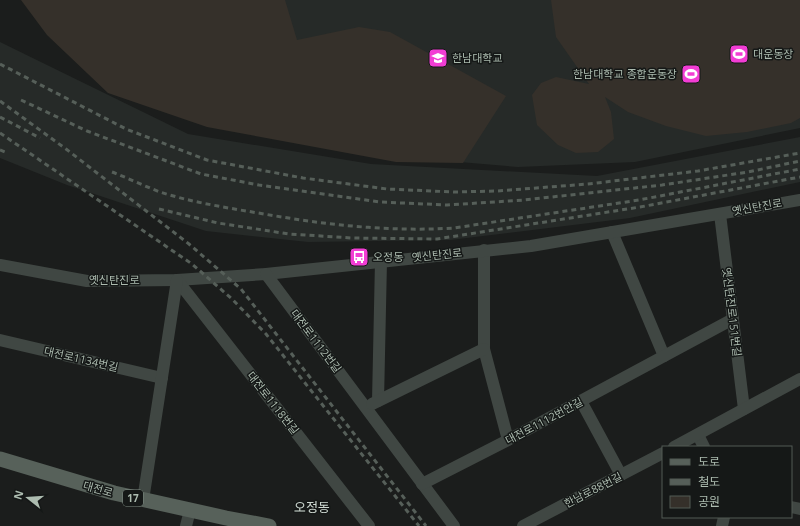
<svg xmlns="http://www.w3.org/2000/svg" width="800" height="526" viewBox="0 0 800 526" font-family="'Open Sans','Noto Sans KR',sans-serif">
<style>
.built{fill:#262a28}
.green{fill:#35302a}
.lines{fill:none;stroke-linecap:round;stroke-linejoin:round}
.minor{stroke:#404743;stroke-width:12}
.major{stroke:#57615a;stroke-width:15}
.rail{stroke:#565f59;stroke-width:3;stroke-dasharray:5 4;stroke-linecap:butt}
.labels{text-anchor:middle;stroke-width:3;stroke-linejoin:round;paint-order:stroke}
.shield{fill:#151817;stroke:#7f8b82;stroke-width:1}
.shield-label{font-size:10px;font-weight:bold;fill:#adbcb0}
.poi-label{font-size:11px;fill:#adbcb0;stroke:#151817;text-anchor:start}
.street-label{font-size:11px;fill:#adbcb0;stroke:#151817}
.quarter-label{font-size:13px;fill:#ced8d1;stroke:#151817}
</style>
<rect width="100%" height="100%" fill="#1b1d1c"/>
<g class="built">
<path d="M29,0H800V128L635,162L518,167L365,154Z"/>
<path d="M0,42L188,134L371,164L597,176L800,137V182L630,218L450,240L308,242L206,231L67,185L0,158Z"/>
</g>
<g class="green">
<path d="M21,0H285L297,40L359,27L390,32L506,96L463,163L396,162L207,127L108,93L47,35Z"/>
<path d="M551,0H800V118L791,123L747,132L706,136L666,126L628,112L605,97L611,112L614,139L598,152L576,153L558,145L537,125L532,95L541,83L556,77L589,84L556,37Z"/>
</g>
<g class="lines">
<g class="minor">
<path d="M720,214L744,409"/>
<path d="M612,232L664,356"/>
<path d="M484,250V349L508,440"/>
<path d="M0,265L87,281L177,280L266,274L531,246L800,200"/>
<path d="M266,274L454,526"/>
<path d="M177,280L369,526"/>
<path d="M0,340L162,378"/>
<path d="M378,401L381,261"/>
<path d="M581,401L621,475"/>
<path d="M372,404L484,349"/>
<path d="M698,435L704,447"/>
<path d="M674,447L800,379"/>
<path d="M422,484L508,440L733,319"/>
<path d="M143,500L177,280"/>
<path d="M791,507L800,509"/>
<path d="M186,526L190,510"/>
<path d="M523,526L663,453"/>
<path d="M722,526L724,517"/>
</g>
<path class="major" d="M0,459L114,493L226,518L269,526"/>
<g class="rail">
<path d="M0,64L126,129L207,160L303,178L387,189L454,192L497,191L588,184L698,171L800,153"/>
<path d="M21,100L87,131L201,174L259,185L380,202L447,205L524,200L662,185L748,172L800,161"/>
<path d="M0,101L66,149L189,244L241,289L426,526"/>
<path d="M0,117L40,138"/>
<path d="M0,133L192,264L232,299L266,334L419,526"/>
<path d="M0,150L5,152"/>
<path d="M112,172C128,178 144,186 160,192C194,203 229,208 264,214C327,225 390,232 454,228L639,200L800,169"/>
<path d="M159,209L218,223L289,234L352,238L437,239L640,207L800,177"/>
</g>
</g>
<defs>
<symbol id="stadium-square" viewBox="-11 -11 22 22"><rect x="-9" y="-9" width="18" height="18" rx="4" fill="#f23dd4" stroke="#151817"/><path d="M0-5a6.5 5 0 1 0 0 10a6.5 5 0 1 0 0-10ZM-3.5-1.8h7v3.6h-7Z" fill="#fff"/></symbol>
<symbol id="university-square" viewBox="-11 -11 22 22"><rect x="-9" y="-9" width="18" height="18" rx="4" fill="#f23dd4" stroke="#151817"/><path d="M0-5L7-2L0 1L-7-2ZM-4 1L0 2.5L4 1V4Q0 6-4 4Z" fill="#fff"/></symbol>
<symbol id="bus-square" viewBox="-11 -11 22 22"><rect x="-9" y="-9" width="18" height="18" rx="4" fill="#f23dd4" stroke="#151817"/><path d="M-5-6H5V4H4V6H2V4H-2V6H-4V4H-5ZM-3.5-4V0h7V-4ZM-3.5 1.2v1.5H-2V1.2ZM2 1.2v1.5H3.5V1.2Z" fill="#fff"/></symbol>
</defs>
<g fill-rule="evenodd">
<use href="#stadium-square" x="728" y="43" width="22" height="22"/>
<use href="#university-square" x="427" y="47" width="22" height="22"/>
<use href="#stadium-square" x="680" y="63" width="22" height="22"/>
<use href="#bus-square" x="348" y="246" width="22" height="22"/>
</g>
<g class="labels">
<rect class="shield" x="123" y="490" width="20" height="16" rx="3"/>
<g class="shield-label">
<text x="133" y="502">17</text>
</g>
<g class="poi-label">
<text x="753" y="58">대운동장</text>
<text x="452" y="62">한남대학교</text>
<text x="677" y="78" text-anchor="end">한남대학교 종합운동장</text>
<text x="373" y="261">오정동</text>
</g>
<g class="street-label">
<text transform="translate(757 207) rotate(-10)" y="4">옛신탄진로</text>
<text transform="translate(437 255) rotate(-6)" y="4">옛신탄진로</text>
<text x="114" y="284">옛신탄진로</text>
<text transform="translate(732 312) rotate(83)" y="4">옛신탄진로151번길</text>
<text transform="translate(316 341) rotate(53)" y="4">대전로1112번길</text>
<text transform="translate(81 359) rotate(13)" y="4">대전로1134번길</text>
<text transform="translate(273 403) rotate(52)" y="4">대전로1118번길</text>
<text transform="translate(544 421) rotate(-28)" y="4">대전로1112번안길</text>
<text transform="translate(98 489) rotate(16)" y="4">대전로</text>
<text transform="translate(593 490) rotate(-27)" y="4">한남로88번길</text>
</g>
<g class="quarter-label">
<text x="312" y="512">오정동</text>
</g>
</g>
<rect x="662" y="446" width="130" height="72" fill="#151817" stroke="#525a54"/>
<rect x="670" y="459" width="20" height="6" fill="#57615a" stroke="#525a54"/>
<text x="698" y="466" font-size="12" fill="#adbcb0">도로</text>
<rect x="670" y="479" width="20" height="6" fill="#565f59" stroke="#525a54"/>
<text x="698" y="486" font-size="12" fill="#adbcb0">철도</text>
<rect x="670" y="496" width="20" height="12" fill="#35302a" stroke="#525a54"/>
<text x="698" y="506" font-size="12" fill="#adbcb0">공원</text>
<g transform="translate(28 498) rotate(287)" stroke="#151817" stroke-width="3" paint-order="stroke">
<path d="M0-3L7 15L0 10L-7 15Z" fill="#adbcb0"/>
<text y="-6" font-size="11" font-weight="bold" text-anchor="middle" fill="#adbcb0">N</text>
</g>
</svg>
